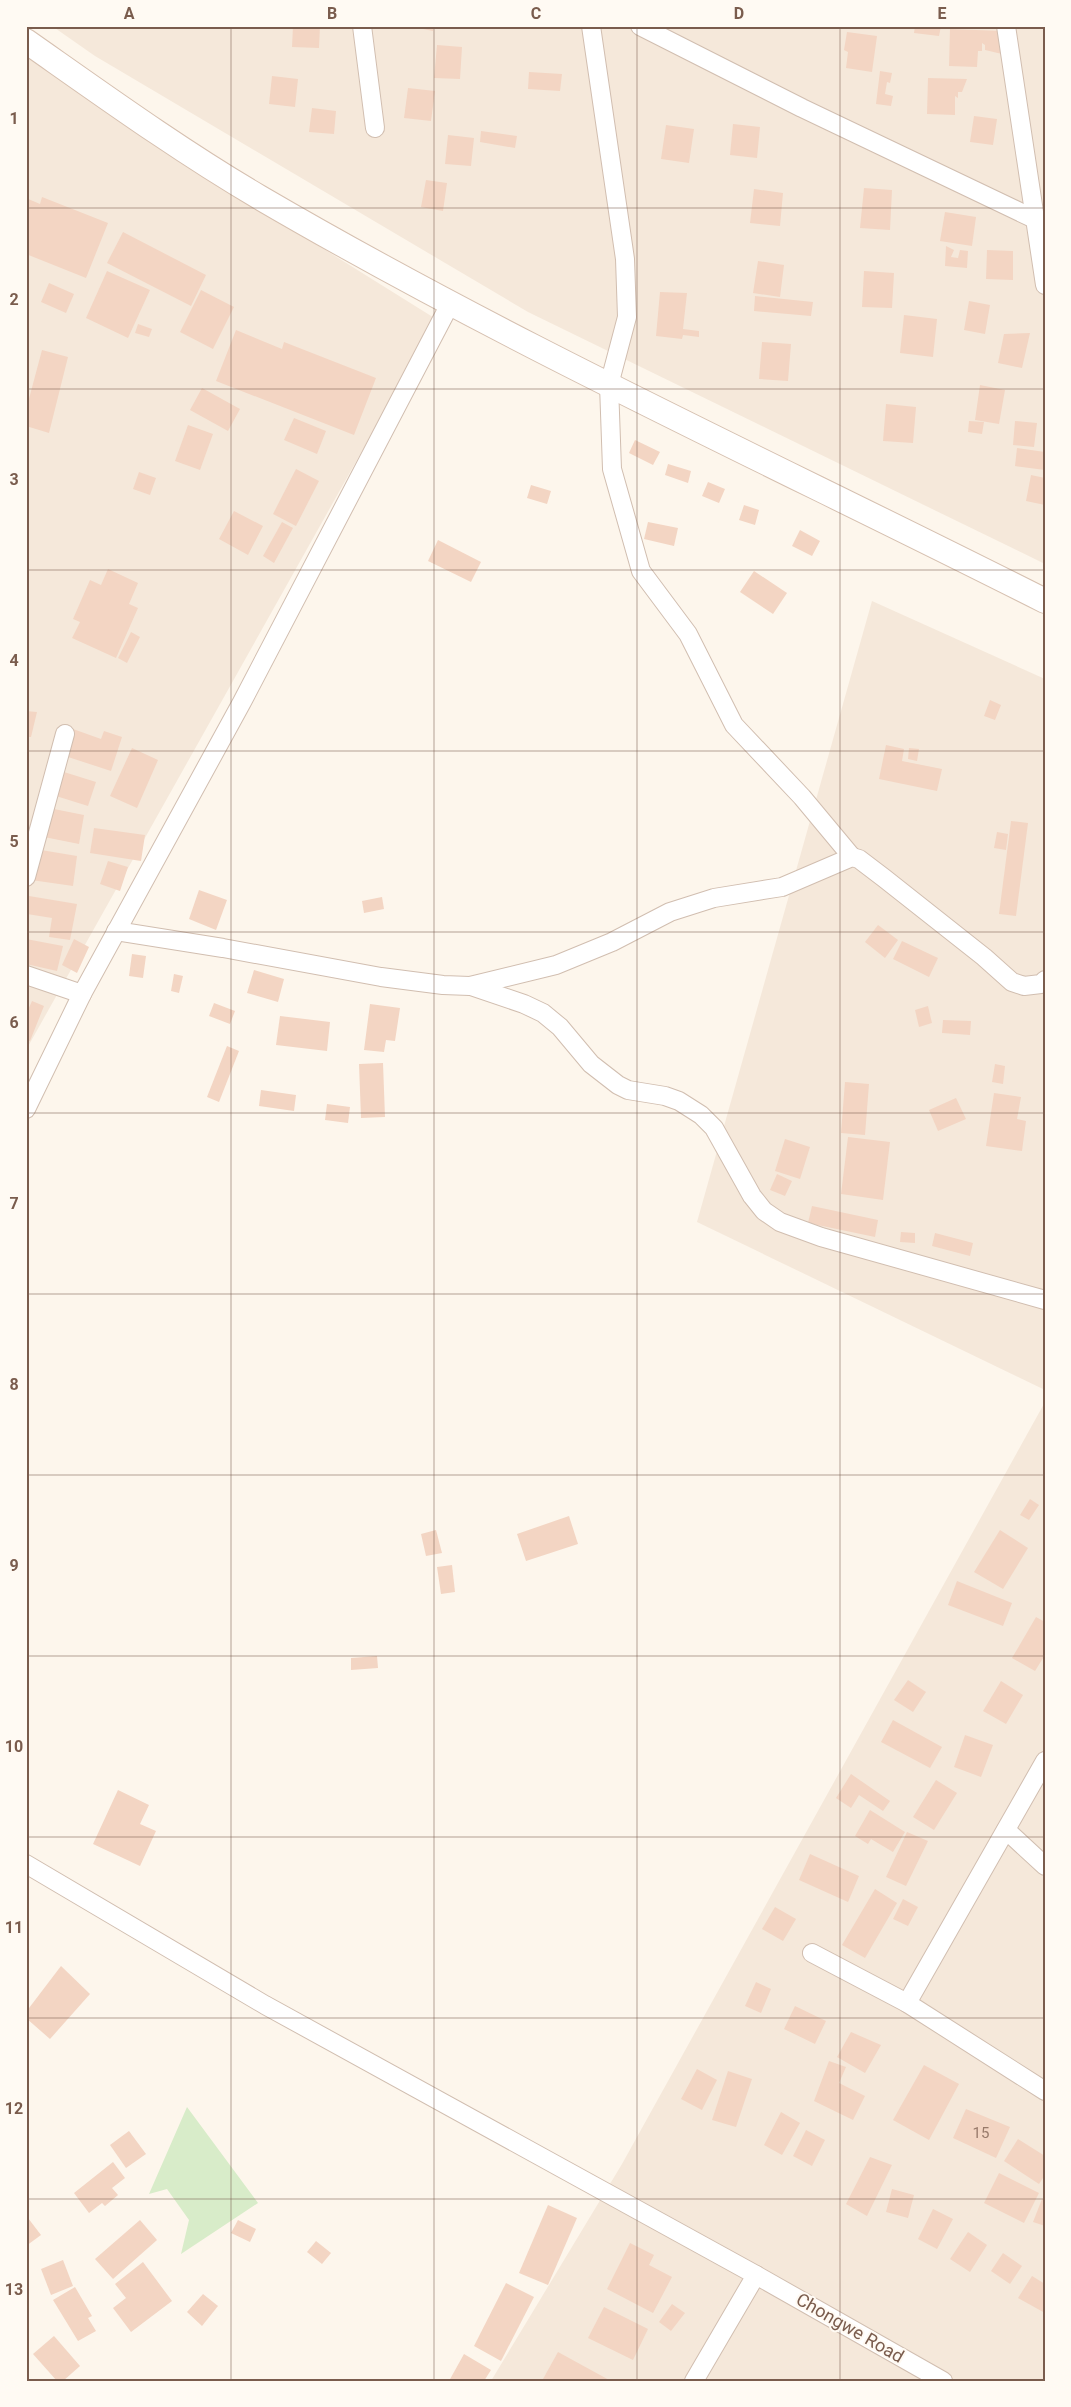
<svg xmlns="http://www.w3.org/2000/svg" width="1071" height="2407" viewBox="0 0 1071 2407" font-family="Roboto,sans-serif">
<style>
.residential{fill:#f5e8da}
.green{fill:#d8ecc9}
.building{fill:#f3d5c3}
.lines{fill:none;stroke-linecap:round;stroke-linejoin:round}
.street-casing{stroke:#d1beb0;stroke-width:20}
.secondary-casing{stroke:#d6c0b0;stroke-width:26}
.street{stroke:#fff;stroke-width:18}
.secondary{stroke:#fff;stroke-width:24}
.grid{fill:none;stroke:#7a5c4d;stroke-width:1;stroke-opacity:0.55}
.labels{text-anchor:middle;stroke-width:4;stroke-linejoin:round;paint-order:stroke}
.number-label{font-size:15px;fill:#987a6a}
.street-label{font-size:18px;fill:#7a5c4d;stroke:#fffaf3}
.neatline{fill:none;stroke:#7a5c4d;stroke-width:2}
.grid-label{font-size:16px;text-anchor:middle;font-weight:bold;fill:#7a5c4d}
</style>
<rect width="100%" height="100%" fill="#fdf6ec"/>
<g class="residential">
<path d="M52,26H1045V564L528,312L95,56Z"/>
<path d="M26,44L226,188L436,319L26,1050Z"/>
<path d="M872,601L1045,679V1390L697,1222Z"/>
<path d="M1045,1402V2381H491L622,2164Z"/>
</g>
<path class="green" d="M187,2107L258,2203L181,2254L189,2220L167,2189L149,2194Z"/>
<g class="building">
<path d="M293,26H320L319,48L292,47Z"/>
<path d="M408,26H434L433,31Z"/>
<path d="M915,26H941L939,36L914,33Z"/>
<path d="M950,29L1003,31L1002,54L985,50V45L982,43V51H978L977,67L949,66Z"/>
<path d="M847,32L877,36L872,72L846,68L848,52L844,50Z"/>
<path d="M437,45L462,47L460,79L434,78Z"/>
<path d="M880,71L892,73L890,83L887,82L885,94L893,96L891,106L876,104Z"/>
<path d="M529,72L562,74L560,91L528,89Z"/>
<path d="M272,76L298,79L295,107L269,104Z"/>
<path d="M928,78L967,79L962,92H958V98L955,96V115L927,114Z"/>
<path d="M408,88L435,91L431,121L404,118Z"/>
<path d="M312,108L336,111L334,134L309,132Z"/>
<path d="M974,116L997,119L993,145L970,142Z"/>
<path d="M733,124L760,127L757,158L730,155Z"/>
<path d="M666,125L694,129L689,163L661,159Z"/>
<path d="M481,131L517,136L515,148L480,142Z"/>
<path d="M448,135L474,138L471,166L445,164Z"/>
<path d="M426,180L447,183L443,211L421,207Z"/>
<path d="M864,188L892,190L890,230L860,228Z"/>
<path d="M754,189L783,193L780,226L750,223Z"/>
<path d="M42,197L108,223L86,278L26,254V198L40,204Z"/>
<path d="M945,212L976,217L972,246L940,241Z"/>
<path d="M123,232L206,275L191,306L107,263Z"/>
<path d="M946,246L954,250L951,257L958,258L960,250L968,251L967,268L945,266Z"/>
<path d="M987,250L1013,251V280L986,279Z"/>
<path d="M758,261L784,265L780,297L753,293Z"/>
<path d="M107,271L150,290L128,338L86,318Z"/>
<path d="M864,271L894,273L892,308L862,307Z"/>
<path d="M49,283L74,294L66,313L41,302Z"/>
<path d="M201,290L234,307L213,349L180,332Z"/>
<path d="M660,292L687,293L683,329L699,331V337L683,335L682,339L656,336Z"/>
<path d="M755,296L813,302L811,316L754,311Z"/>
<path d="M969,301L990,305L985,334L964,330Z"/>
<path d="M904,315L937,319L933,357L900,353Z"/>
<path d="M138,324L152,329L149,337L135,333Z"/>
<path d="M236,330L282,349L284,342L376,378L354,435L216,381Z"/>
<path d="M1030,333L1022,368L998,363L1004,334Z"/>
<path d="M762,342L791,344L788,381L759,379Z"/>
<path d="M42,350L68,357L49,433L26,426V410Z"/>
<path d="M980,385L1005,390L999,424L975,420Z"/>
<path d="M202,388L240,409L228,431L190,410Z"/>
<path d="M886,404L916,407L913,443L883,441Z"/>
<path d="M294,418L326,431L317,454L284,440Z"/>
<path d="M969,421L984,422L982,434L968,432Z"/>
<path d="M1015,421L1037,423L1034,447L1013,445Z"/>
<path d="M188,425L213,434L200,470L175,461Z"/>
<path d="M635,440L660,452L653,465L629,453Z"/>
<path d="M1017,448L1045,452V470L1015,466Z"/>
<path d="M668,464L691,471L688,483L665,475Z"/>
<path d="M296,469L319,481L296,526L273,514Z"/>
<path d="M139,472L156,478L150,495L133,489Z"/>
<path d="M1031,475L1045,478V505L1026,501Z"/>
<path d="M708,482L725,489L719,503L702,496Z"/>
<path d="M531,485L551,491L547,504L527,498Z"/>
<path d="M744,505L759,510L755,525L739,520Z"/>
<path d="M234,511L263,526L248,555L219,539Z"/>
<path d="M282,522L293,528L274,563L263,556Z"/>
<path d="M648,522L678,528L674,546L644,539Z"/>
<path d="M800,530L820,541L812,556L792,546Z"/>
<path d="M438,540L481,562L471,582L428,561Z"/>
<path d="M108,569L138,583L129,604L138,608L116,658L72,638L80,622L73,619L90,580L101,585Z"/>
<path d="M754,571L787,593L773,614L740,592Z"/>
<path d="M131,632L140,637L127,663L118,658Z"/>
<path d="M990,700L1001,705L995,720L984,716Z"/>
<path d="M26,711L37,712L31,737H26Z"/>
<path d="M73,729L101,739L104,731L122,737L111,771L65,756Z"/>
<path d="M886,745L904,749L902,761L942,769L937,791L879,779Z"/>
<path d="M132,748L158,760L137,808L110,796Z"/>
<path d="M909,748L919,749L917,761L908,759Z"/>
<path d="M64,772L96,782L88,806L56,796Z"/>
<path d="M44,807L84,815L79,844L39,836Z"/>
<path d="M1011,821L1028,823L1016,916L999,914Z"/>
<path d="M94,828L145,835L141,861L90,853Z"/>
<path d="M997,832L1008,834L1006,850L994,848Z"/>
<path d="M35,849L77,856L73,886L31,880Z"/>
<path d="M108,861L128,867L120,891L100,884Z"/>
<path d="M199,890L227,900L216,930L189,919Z"/>
<path d="M29,896L77,904L70,940L49,937L52,918L27,914Z"/>
<path d="M382,897L384,909L364,913L362,901Z"/>
<path d="M878,925L898,940L885,958L865,942Z"/>
<path d="M26,939L63,946L57,971L26,964Z"/>
<path d="M74,939L89,947L77,973L62,965Z"/>
<path d="M902,941L938,958L929,977L893,959Z"/>
<path d="M132,954L146,956L143,978L129,976Z"/>
<path d="M254,970L284,979L278,1002L247,993Z"/>
<path d="M174,974L183,976L179,993L171,991Z"/>
<path d="M32,1001L44,1006L30,1041L26,1040V1009L28,1010Z"/>
<path d="M214,1003L235,1011L230,1024L209,1016Z"/>
<path d="M370,1004L400,1008L395,1041L386,1040L384,1052L364,1050Z"/>
<path d="M928,1006L932,1023L919,1027L915,1010Z"/>
<path d="M280,1016L330,1022L327,1051L276,1045Z"/>
<path d="M943,1020L971,1021L970,1035L942,1033Z"/>
<path d="M227,1046L239,1051L219,1102L207,1097Z"/>
<path d="M383,1063L385,1117L361,1118L359,1064Z"/>
<path d="M995,1064L1005,1066L1003,1084L992,1082Z"/>
<path d="M845,1082L869,1084L865,1135L841,1133Z"/>
<path d="M261,1090L296,1095L294,1111L259,1106Z"/>
<path d="M994,1093L1021,1097L1017,1119L1026,1121L1022,1151L986,1146Z"/>
<path d="M956,1098L966,1119L938,1131L929,1110Z"/>
<path d="M327,1104L350,1107L348,1123L325,1120Z"/>
<path d="M848,1137L890,1142L883,1200L841,1194Z"/>
<path d="M785,1139L810,1147L800,1179L775,1171Z"/>
<path d="M777,1174L792,1181L785,1196L770,1190Z"/>
<path d="M812,1206L878,1220L875,1237L808,1223Z"/>
<path d="M901,1232L915,1233V1243L900,1242Z"/>
<path d="M935,1233L973,1243L970,1256L932,1246Z"/>
<path d="M1030,1499L1039,1505L1029,1520L1020,1515Z"/>
<path d="M569,1516L578,1544L526,1561L517,1534Z"/>
<path d="M436,1530L442,1553L426,1556L421,1534Z"/>
<path d="M1000,1530L1028,1548L1003,1589L974,1572Z"/>
<path d="M452,1565L455,1592L441,1594L437,1567Z"/>
<path d="M957,1581L1012,1603L1003,1626L948,1605Z"/>
<path d="M1036,1617L1045,1622V1655L1035,1671L1012,1658Z"/>
<path d="M377,1656L378,1668L351,1670V1658Z"/>
<path d="M908,1680L926,1692L913,1712L894,1700Z"/>
<path d="M1001,1681L1023,1695L1006,1724L983,1711Z"/>
<path d="M893,1720L942,1747L930,1768L881,1742Z"/>
<path d="M965,1735L993,1745L981,1777L954,1767Z"/>
<path d="M851,1774L890,1801L883,1811L859,1795L851,1808L836,1798Z"/>
<path d="M936,1780L957,1793L934,1830L913,1817Z"/>
<path d="M118,1790L149,1805L140,1824L156,1831L140,1866L93,1844Z"/>
<path d="M870,1810L905,1832L893,1852L871,1839L868,1844L855,1836Z"/>
<path d="M907,1832L928,1841L906,1886L886,1877Z"/>
<path d="M810,1854L859,1876L848,1902L799,1880Z"/>
<path d="M875,1889L897,1903L865,1958L842,1945Z"/>
<path d="M903,1899L918,1907L908,1926L893,1919Z"/>
<path d="M775,1907L796,1919L783,1941L762,1929Z"/>
<path d="M61,1966L90,1994L50,2039L26,2018V2012Z"/>
<path d="M756,1982L771,1989L761,2013L745,2006Z"/>
<path d="M795,2006L826,2021L815,2044L784,2029Z"/>
<path d="M851,2032L881,2045L865,2073L837,2057Z"/>
<path d="M829,2061L846,2067L839,2083L865,2096L853,2120L814,2101Z"/>
<path d="M924,2065L959,2084L929,2140L893,2120Z"/>
<path d="M697,2069L717,2080L702,2110L681,2099Z"/>
<path d="M728,2071L752,2079L736,2127L712,2120Z"/>
<path d="M966,2109L1010,2127L996,2158L953,2138Z"/>
<path d="M781,2112L800,2123L782,2155L764,2145Z"/>
<path d="M806,2130L825,2140L812,2166L793,2156Z"/>
<path d="M129,2131L146,2154L126,2168L110,2145Z"/>
<path d="M1018,2139L1045,2156V2175L1039,2184L1004,2161Z"/>
<path d="M870,2157L892,2165L867,2216L846,2204Z"/>
<path d="M113,2162L125,2178L112,2188L118,2195L105,2206L102,2203L89,2213L74,2193Z"/>
<path d="M999,2173L1039,2193L1024,2223L984,2203Z"/>
<path d="M892,2189L914,2195L908,2218L886,2212Z"/>
<path d="M1042,2199L1045,2201V2226L1033,2222Z"/>
<path d="M548,2205L577,2218L548,2285L519,2273Z"/>
<path d="M933,2209L953,2219L937,2249L918,2239Z"/>
<path d="M28,2218L41,2235L26,2246V2219Z"/>
<path d="M140,2220L157,2240L113,2279L95,2259Z"/>
<path d="M238,2220L256,2229L250,2242L231,2233Z"/>
<path d="M968,2232L987,2245L970,2272L950,2259Z"/>
<path d="M316,2241L331,2253L322,2264L307,2252Z"/>
<path d="M630,2243L654,2255L649,2265L672,2277L653,2313L607,2289Z"/>
<path d="M1003,2253L1022,2266L1010,2284L991,2271Z"/>
<path d="M63,2260L73,2286L51,2295L41,2269Z"/>
<path d="M143,2262L172,2301L131,2332L113,2308L126,2298L115,2284Z"/>
<path d="M1032,2276L1045,2284V2313L1018,2298Z"/>
<path d="M506,2283L534,2297L501,2361L474,2346Z"/>
<path d="M75,2287L92,2316L88,2318L96,2331L78,2341L53,2300Z"/>
<path d="M203,2294L218,2306L202,2326L187,2312Z"/>
<path d="M672,2304L685,2313L671,2331L659,2322Z"/>
<path d="M604,2307L648,2329L633,2360L588,2338Z"/>
<path d="M54,2336L80,2366L63,2381H57L33,2354Z"/>
<path d="M558,2352L611,2381H547L543,2379Z"/>
<path d="M464,2354L491,2370L484,2381H449Z"/>
</g>
<g class="lines">
<defs>
<g id="street">
<path d="M362,26L375,128"/>
<path d="M591,26L625,259L627,317L609,385L612,469L641,571L688,634L734,725L802,797L852,857"/>
<path d="M640,26L802,108L1045,224"/>
<path d="M1006,26L1045,285"/>
<path d="M26,877L65,734"/>
<path d="M116,931L223,948L381,977L443,985L470,986L556,965L612,942L670,912L714,898L782,887L852,857L859,859L884,878L984,957L1012,982L1024,986L1041,984L1045,980"/>
<path d="M26,975L82,994"/>
<path d="M471,986L524,1004L543,1013L560,1027L591,1064L618,1085L628,1090L665,1096L679,1101L701,1115L714,1128L752,1196L764,1211L780,1222L821,1237L1045,1300"/>
<path d="M26,1109L82,994L242,702L450,304"/>
<path d="M1006,1830L1045,1866"/>
<path d="M26,1864L265,2005L756,2275L694,2381"/>
<path d="M812,1953L907,2003L1045,2091"/>
<path d="M907,2003L1045,1761"/>
<path d="M756,2275L943,2381"/>
</g>
<path id="secondary" d="M26,41C103,95 179,150 259,197C514,346 782,468 1045,601"/>
</defs>
<use href="#street" class="street-casing"/>
<use href="#secondary" class="secondary-casing"/>
<use href="#street" class="street"/>
<use href="#secondary" class="secondary"/>
</g>
<path class="grid" d="M231,26V2381M434,26V2381M637,26V2381M840,26V2381M26,208H1045M26,389H1045M26,570H1045M26,751H1045M26,932H1045M26,1113H1045M26,1294H1045M26,1475H1045M26,1656H1045M26,1837H1045M26,2018H1045M26,2199H1045"/>
<g class="labels">
<g class="number-label">
<text x="981" y="2138">15</text>
</g>
<g class="street-label">
<text transform="translate(850 2328) rotate(30)" y="6">Chongwe Road</text>
</g>
</g>
<rect width="1071" height="2407" fill="none" stroke="#fffaf3" stroke-width="55"/>
<rect x="28" y="28" width="1016" height="2352" class="neatline"/>
<g class="grid-label">
<text x="129" y="19">A</text>
<text x="332" y="19">B</text>
<text x="536" y="19">C</text>
<text x="739" y="19">D</text>
<text x="942" y="19">E</text>
<text x="14" y="124">1</text>
<text x="14" y="305">2</text>
<text x="14" y="485">3</text>
<text x="14" y="666">4</text>
<text x="14" y="847">5</text>
<text x="14" y="1028">6</text>
<text x="14" y="1209">7</text>
<text x="14" y="1390">8</text>
<text x="14" y="1571">9</text>
<text x="14" y="1752">10</text>
<text x="14" y="1933">11</text>
<text x="14" y="2114">12</text>
<text x="14" y="2295">13</text>
</g>
</svg>
